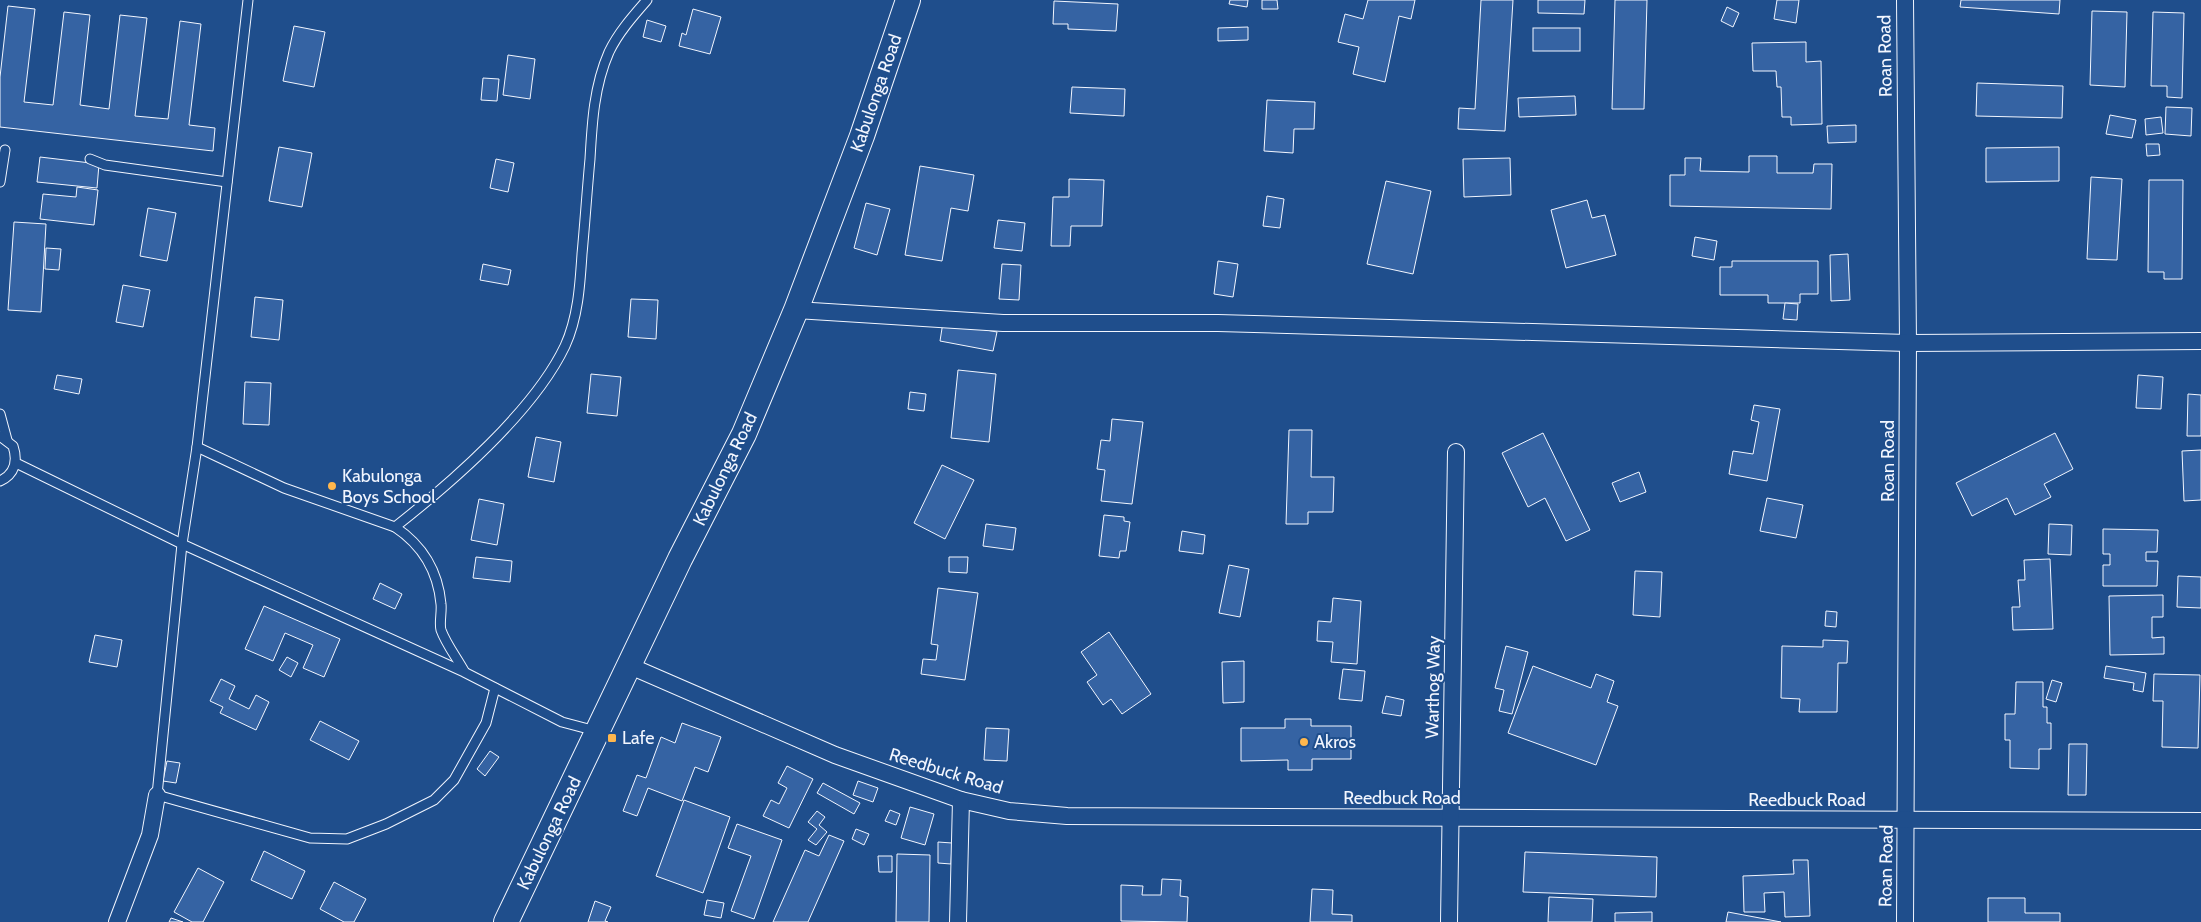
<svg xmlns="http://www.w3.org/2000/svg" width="2201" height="922" viewBox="0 0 2201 922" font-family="Cabin,sans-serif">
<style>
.building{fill:#3563a3;stroke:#f2f6ff}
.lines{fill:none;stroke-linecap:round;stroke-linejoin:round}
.lane-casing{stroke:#f2f6ff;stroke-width:11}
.street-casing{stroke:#f2f6ff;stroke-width:18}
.secondary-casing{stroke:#f2f6ff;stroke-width:26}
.lane{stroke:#1f4e8c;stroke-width:9}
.street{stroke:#1f4e8c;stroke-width:16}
.secondary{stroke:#1f4e8c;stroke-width:24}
.poi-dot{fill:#ffb74d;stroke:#1f4e8c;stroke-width:2}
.labels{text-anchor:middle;stroke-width:4;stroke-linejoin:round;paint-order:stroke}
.street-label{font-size:18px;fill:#f2f6ff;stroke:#1f4e8c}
.poi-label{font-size:18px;fill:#f2f6ff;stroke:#1f4e8c;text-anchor:start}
</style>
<rect width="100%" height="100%" fill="#1f4e8c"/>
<g class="building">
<path d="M1230,0H1248L1247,7L1229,4Z"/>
<path d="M1262,0H1277L1278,9H1262Z"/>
<path d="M1368,0H1415L1411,19L1399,16L1385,82L1353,74L1359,47L1338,42L1345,14L1363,19Z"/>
<path d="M1481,0H1513L1505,131L1458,129L1459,108L1475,109Z"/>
<path d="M1538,0H1585L1584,14L1538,13Z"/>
<path d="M1615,0H1647L1644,109H1612Z"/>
<path d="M1777,0H1799L1796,23L1774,19Z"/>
<path d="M1961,0H2060L2059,14L1960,7Z"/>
<path d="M1054,1L1118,4L1116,31L1068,29V24H1053Z"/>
<path d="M8,6L35,9L24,102L53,105L64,12L90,15L80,105L109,109L120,15L147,18L135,116L168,119L180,21L201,24L189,125L215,128L213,151L0,127V77Z"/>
<path d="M1727,7L1739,13L1733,27L1721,21Z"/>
<path d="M693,9L721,17L710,54L679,46L682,33L686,35Z"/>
<path d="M2092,11L2127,12L2125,87L2090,85Z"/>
<path d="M2153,12L2184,13L2182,98L2167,97V86H2151Z"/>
<path d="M647,20L666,26L661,42L643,37Z"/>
<path d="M294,26L325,32L314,87L283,81Z"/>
<path d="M1248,27V40L1218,41V28Z"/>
<rect x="1533" y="28" width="47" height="23"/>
<path d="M1806,42V62L1821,61L1822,124L1791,125V117H1782L1781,87H1777L1776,71H1753L1752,43Z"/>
<path d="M508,55L535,59L530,99L503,95Z"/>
<path d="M483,78L499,79L497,101L481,100Z"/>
<path d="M1977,83L2063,86L2062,118L1976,116Z"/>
<path d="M1072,87L1125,89L1124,116L1070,113Z"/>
<path d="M1575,96L1576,115L1519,117L1518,98Z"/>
<path d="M1267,100L1315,102L1314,129H1294L1293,153L1264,151Z"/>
<path d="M2166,107L2192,108L2191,136L2165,134Z"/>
<path d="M2110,115L2136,120L2132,138L2106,134Z"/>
<path d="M2161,117L2163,133L2146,135L2145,119Z"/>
<path d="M1856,125V142L1828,143L1827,126Z"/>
<path d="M2146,144H2159L2160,155L2147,156Z"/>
<path d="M279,147L312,153L302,207L269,201Z"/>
<path d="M2059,147V181L1986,182V148Z"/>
<path d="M1749,156H1777V173H1813L1814,164H1832L1831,209L1670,206V175H1685V158H1701L1700,171L1749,172Z"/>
<path d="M40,157L99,164L97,188L37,182Z"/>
<path d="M1510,158L1511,195L1464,197L1463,159Z"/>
<path d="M496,159L514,163L508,192L490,188Z"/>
<path d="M920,166L974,175L968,211L951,208L942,261L905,255Z"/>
<path d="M2091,177L2122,179L2117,260L2087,259Z"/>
<path d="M1069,179L1104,180L1102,226H1071L1070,246H1051L1053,197H1069Z"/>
<path d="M2149,180H2183L2182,279H2164V272H2148Z"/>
<path d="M1386,181L1431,191L1413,274L1367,264Z"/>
<path d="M77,187L98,190L94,225L40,219L43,194L76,197Z"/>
<path d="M1267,196L1284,199L1280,228L1263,226Z"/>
<path d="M1587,200L1592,218L1605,215L1616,255L1566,268L1551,210Z"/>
<path d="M866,203L890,209L877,255L854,248Z"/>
<path d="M148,208L176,213L167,261L140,256Z"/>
<path d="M998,220L1025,223L1022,251L994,248Z"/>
<path d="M14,222L46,224L41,312L8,310Z"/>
<path d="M1695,237L1717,241L1714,260L1692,256Z"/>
<path d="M46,248L61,249L59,270L45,269Z"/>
<path d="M1848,254L1850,300L1831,301L1830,255Z"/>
<path d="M1218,261L1238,264L1233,297L1214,294Z"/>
<path d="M1732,261H1818V294H1800V303H1768V295H1720V267H1732Z"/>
<path d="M483,264L511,270L508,285L480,280Z"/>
<path d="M1002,264L1021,265L1019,300L999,299Z"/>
<path d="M123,285L150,290L143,327L116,322Z"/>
<path d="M255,297L283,300L279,340L251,337Z"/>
<path d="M631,299L658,300L656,339L628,337Z"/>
<path d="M1785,303L1798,304L1797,320L1783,319Z"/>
<path d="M943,322L997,332L993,351L940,341Z"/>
<path d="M958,370L996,374L989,442L951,438Z"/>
<path d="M591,374L621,377L617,416L587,413Z"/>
<path d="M57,375L82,379L79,394L54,389Z"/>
<path d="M2138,375L2163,377L2161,409L2136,408Z"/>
<path d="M245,382L271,383L269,425L243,424Z"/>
<path d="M910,392L926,394L924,411L908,409Z"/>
<path d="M2188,394L2201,395V436H2187Z"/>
<path d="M1754,405L1780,409L1767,481L1729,474L1733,451L1753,454L1759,422L1751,420Z"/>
<path d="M1112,419L1143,422L1132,504L1101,501L1105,470L1097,469L1101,440L1110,441Z"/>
<path d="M1289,430H1312L1311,477H1334L1333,512H1308V524H1286Z"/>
<path d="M1543,433L1590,530L1566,541L1545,498L1528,507L1502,453Z"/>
<path d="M2055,433L2073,469L2044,484L2051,497L2015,515L2007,498L1972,516L1956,483Z"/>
<path d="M536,437L561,442L554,482L528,477Z"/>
<path d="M2201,450V500L2184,501L2182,451Z"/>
<path d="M942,465L974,480L945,539L914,523Z"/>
<path d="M1639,472L1646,492L1620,502L1612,483Z"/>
<path d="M1767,498L1803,505L1796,538L1760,531Z"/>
<path d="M479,499L504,504L497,545L471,540Z"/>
<path d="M1104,515L1124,517V521L1130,522L1126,551H1120L1119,558L1099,556Z"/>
<path d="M986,524L1016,528L1013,550L983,546Z"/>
<path d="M2049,524L2072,525L2071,555L2048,554Z"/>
<path d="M2103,529L2158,530L2157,552H2146V561H2158L2157,586H2103V565H2110V554H2103Z"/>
<path d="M1182,531L1205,535L1203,554L1179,551Z"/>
<path d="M476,557L512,561L510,582L473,578Z"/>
<path d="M949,557H968L967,573L949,572Z"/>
<path d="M2050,559L2053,629L2013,630L2012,607H2020L2018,580H2025L2024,560Z"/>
<path d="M1229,565L1249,569L1240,617L1219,613Z"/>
<path d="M1635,571L1662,572L1660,617L1633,615Z"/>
<path d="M2178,576L2201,577V608L2177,607Z"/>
<path d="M380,583L402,594L395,609L373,599Z"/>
<path d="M938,588L978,593L965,680L921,674L923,659L936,660L938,645L931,644Z"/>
<path d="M2163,595V617H2152V638L2164,637V654L2110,655L2109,596Z"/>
<path d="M1333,598L1361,601L1357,664L1331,662L1333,642L1317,641L1318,621L1331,622Z"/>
<path d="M264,606L340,639L324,677L303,668L313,645L285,633L273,661L245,649Z"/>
<path d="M1826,611L1837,612L1836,627L1825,626Z"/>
<path d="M1109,632L1151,694L1122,714L1111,699L1103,705L1087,682L1097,675L1081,652Z"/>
<path d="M95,635L122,640L117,667L89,662Z"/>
<path d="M1823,640L1848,641L1847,663H1838L1837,712H1799L1800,699L1781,698L1782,646L1823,647Z"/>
<path d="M1506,646L1528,652L1512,714L1499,711L1504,690L1495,688Z"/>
<path d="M287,657L298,663L291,677L279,670Z"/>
<path d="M1244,661V702L1223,703L1222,662Z"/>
<path d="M1533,666L1591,688L1596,674L1614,681L1607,702L1618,706L1596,765L1508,733Z"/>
<path d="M2106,666L2146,673L2143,692L2133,690L2134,683L2104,678Z"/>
<path d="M1343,669L1365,671L1362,701L1339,699Z"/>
<path d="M2154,674L2200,675L2198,748L2162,747L2163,701H2153Z"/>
<path d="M221,679L235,686L229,699L249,709L256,695L269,702L256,730L220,713L223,707L210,701Z"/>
<path d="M2052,680L2062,683L2056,702L2046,699Z"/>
<path d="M2016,682H2043V707H2047V723H2051V749H2039V769L2010,768V740H2005V714H2015Z"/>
<path d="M1386,696L1404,700L1401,716L1382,713Z"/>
<path d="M1285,719H1311V726H1351V759H1312V770H1288V760L1241,761V728H1285Z"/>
<path d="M320,721L359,741L349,760L310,740Z"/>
<path d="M682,723L721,737L708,772L695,767L682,801L648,788L637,816L623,811L637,775L646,778L661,737L675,743Z"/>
<path d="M986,728L1009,729L1007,761L984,760Z"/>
<path d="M2069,744H2087L2086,795H2068Z"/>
<path d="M490,751L499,757L485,776L477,769Z"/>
<path d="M167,761L180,763L176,783L163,781Z"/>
<path d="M787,766L813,779L789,828L763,816L771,800L779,804L787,788L778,783Z"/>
<path d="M858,781L878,788L873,802L853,795Z"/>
<path d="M823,783L860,803L854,814L817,793Z"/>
<path d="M684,800L730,817L703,893L656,876Z"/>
<path d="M910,807L934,814L925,845L901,838Z"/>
<path d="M890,810L900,814L896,825L885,821Z"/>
<path d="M817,811L825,817L819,825L827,832L816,845L808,840L817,829L808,822Z"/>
<path d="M737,824L782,840L754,919L731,911L751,856L728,848Z"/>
<path d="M856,829L869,834L864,845L852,839Z"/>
<path d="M829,835L844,841L808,922H773L805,850L819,856Z"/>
<path d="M938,842L952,843L951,864L938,863Z"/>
<path d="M264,851L305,871L292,899L251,880Z"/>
<path d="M1525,852L1657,857L1656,897L1523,892Z"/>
<path d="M897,854L930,855L929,922H896Z"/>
<path d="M878,856H892V872H879Z"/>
<path d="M1793,860H1808L1810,916L1785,917L1784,892L1764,893L1765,912H1744L1743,876L1794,874Z"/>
<path d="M198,868L224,882L203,922H192L174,912Z"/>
<path d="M1162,879L1181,880L1180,896L1188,897L1187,922L1121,921V885L1143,886L1142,895H1161Z"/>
<path d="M334,882L366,899L354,922H344L320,909Z"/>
<path d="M1312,889L1333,890L1332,914L1352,915V922H1310Z"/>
<path d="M1549,897L1593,899L1592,922H1548Z"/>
<path d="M1988,898H2025V913H2060V922H1988Z"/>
<path d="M707,900L724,903L721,918L704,915Z"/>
<path d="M595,901L611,907L605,921L608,922H588Z"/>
<path d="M1652,912V922H1615V913Z"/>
<path d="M1728,912L1781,922H1726Z"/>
<path d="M171,918L183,922H169Z"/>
</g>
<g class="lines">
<defs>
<g id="lane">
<path d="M248,0L197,447L182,544L157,795L310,838L347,839L386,824L434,800L454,780L486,723L495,688"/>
<path d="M90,159L105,165L227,182"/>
<path d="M0,182L5,150"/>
<path d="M0,414L7,440"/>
<path d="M0,436L13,446C18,461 15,474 0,481"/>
<path d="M197,447L284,488L395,527C422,545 438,571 441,604C442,612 439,623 441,630C446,644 457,658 464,671"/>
<path d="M16,463L182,544L464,672L562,722L596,731"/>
<path d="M395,527C451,483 534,411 565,346C578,318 580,285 582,254C585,222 587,191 590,159C592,123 594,86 609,52C618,33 633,16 647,0"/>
</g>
<g id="street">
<path d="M1905,0L1908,343L1905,922"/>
<path d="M796,310L1003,323H1218L1908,343L2201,341"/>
<path d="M630,666L835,755L961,800L1009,811L1067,816L2201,821"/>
<path d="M117,922L150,835L157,795"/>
<path d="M958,922L961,800"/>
<path d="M1449,922L1456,452"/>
</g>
<path id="secondary" d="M506,922L680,559L744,434L796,310L862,136L908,0"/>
</defs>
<use href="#lane" class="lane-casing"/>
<use href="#street" class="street-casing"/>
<use href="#secondary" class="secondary-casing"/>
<use href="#lane" class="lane"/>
<use href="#street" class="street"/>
<use href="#secondary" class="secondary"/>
</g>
<g class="poi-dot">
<circle cx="332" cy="486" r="5"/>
<rect x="607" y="733" width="10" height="10" rx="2.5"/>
<circle cx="1304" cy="742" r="5"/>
</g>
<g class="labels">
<g class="street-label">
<text transform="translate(1885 56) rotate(-91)" y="6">Roan Road</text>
<text transform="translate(876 93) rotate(-71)" y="6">Kabulonga Road</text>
<text transform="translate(1888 461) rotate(-90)" y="6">Roan Road</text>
<text transform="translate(725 469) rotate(-64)" y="6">Kabulonga Road</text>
<text transform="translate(1433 687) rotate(-89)" y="6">Warthog Way</text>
<text transform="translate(946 771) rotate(17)" y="6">Reedbuck Road</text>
<text x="1402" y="804">Reedbuck Road</text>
<text x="1807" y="806">Reedbuck Road</text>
<text transform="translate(549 833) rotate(-64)" y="6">Kabulonga Road</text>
<text transform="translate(1886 866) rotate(-89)" y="6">Roan Road</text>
</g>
<g class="poi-label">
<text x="342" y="482">Kabulonga<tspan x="342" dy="21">Boys School</tspan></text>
<text x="622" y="744">Lafe</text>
<text x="1314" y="748">Akros</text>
</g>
</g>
</svg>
